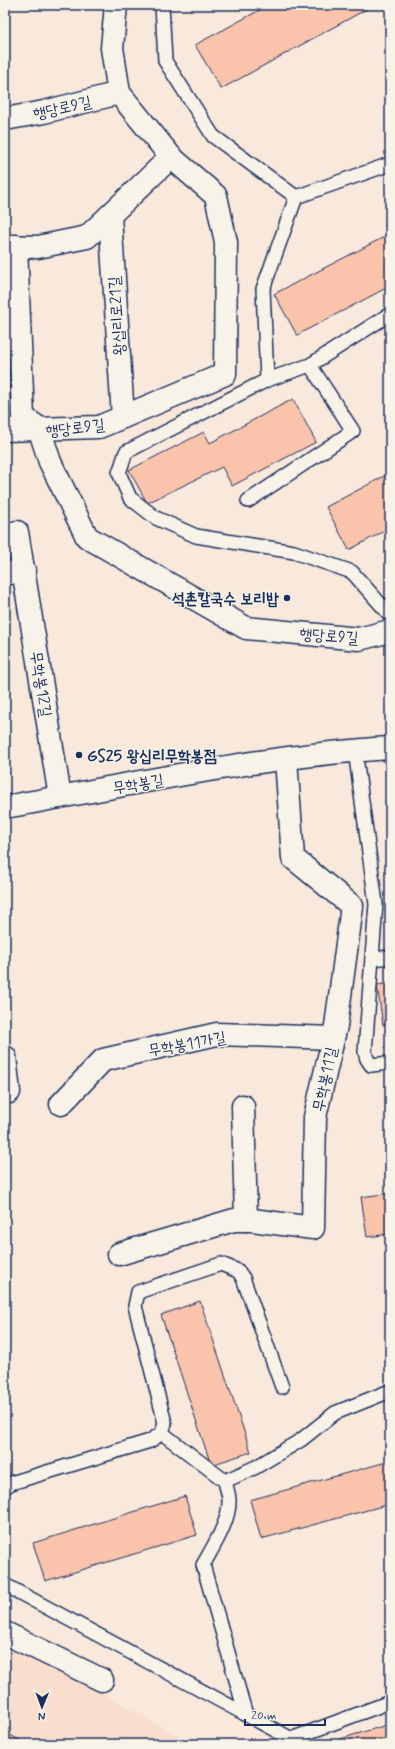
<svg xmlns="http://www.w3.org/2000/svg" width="395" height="1749" viewBox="0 0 395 1749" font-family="Mynerve,'Poor Story',sans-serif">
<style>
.built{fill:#f9dece}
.building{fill:#fac3ac;stroke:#1b2f5e}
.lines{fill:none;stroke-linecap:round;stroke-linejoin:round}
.lane-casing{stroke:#1b2f5e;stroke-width:16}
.street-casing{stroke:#1b2f5e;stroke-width:25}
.lane{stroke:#f7f3e8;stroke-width:13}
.street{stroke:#f7f3e8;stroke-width:22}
.poi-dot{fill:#1b2f5e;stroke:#f7f3e8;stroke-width:1.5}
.labels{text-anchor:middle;stroke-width:3;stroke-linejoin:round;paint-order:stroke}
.street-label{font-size:16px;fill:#1b2f5e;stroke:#f7f3e8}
.poi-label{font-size:16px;font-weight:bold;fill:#1b2f5e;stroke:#f7f3e8;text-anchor:end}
</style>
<rect width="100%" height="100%" fill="#f8e9dc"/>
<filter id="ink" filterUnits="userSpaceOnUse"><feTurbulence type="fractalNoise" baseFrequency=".025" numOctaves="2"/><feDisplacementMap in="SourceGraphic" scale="8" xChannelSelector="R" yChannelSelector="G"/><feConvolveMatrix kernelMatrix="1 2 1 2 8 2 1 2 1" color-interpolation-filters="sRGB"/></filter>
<g filter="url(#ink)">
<path class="built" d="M5,1639L193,1744H5Z"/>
<g class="building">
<path d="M269,5H374L221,89L195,45Z"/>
<path d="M390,234V286L297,335L274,294Z"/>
<path d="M293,399L316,442L232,486L222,467L147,503L129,470L204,432L210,443Z"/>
<path d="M390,473V528L349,550L326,507Z"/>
<path d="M390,983V1024L383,1025L377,985Z"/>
<path d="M390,1193V1234L367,1237L361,1197Z"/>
<path d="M200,1301L251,1452L211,1465L161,1315Z"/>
<path d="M390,1461V1504L261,1539L250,1500Z"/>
<path d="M185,1496L197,1535L45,1581L33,1543Z"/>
<path d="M390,1724V1744H342L340,1739Z"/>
<path d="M5,1732L26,1744H5Z"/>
</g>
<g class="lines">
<defs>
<g id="lane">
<path d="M162,5L165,61L213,136L296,197L390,164"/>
<path d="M296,197L263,289L267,380L310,365L390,314"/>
<path d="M267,380L126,452L119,473L130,498L156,518L196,536L294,552L352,572L390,615"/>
<path d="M248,501L353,431L310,365"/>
<path d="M355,750L376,904L365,1052L367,1059L371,1065L390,1063"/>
<path d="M372,959L390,957"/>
<path d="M162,1433L225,1481"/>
<path d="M5,1487L11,1483L150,1441L162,1433L165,1423L135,1306L138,1292L221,1264L238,1271L243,1278L282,1387"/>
<path d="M5,1585L301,1744"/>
<path d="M246,1715L203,1565C213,1547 230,1521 229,1500C229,1494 226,1487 225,1481L256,1467L301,1440L335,1413L390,1391"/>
<path d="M291,1739L390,1702"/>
</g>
<g id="street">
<path d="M5,119L44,112L119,93"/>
<path d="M110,216L123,417"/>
<path d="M5,246L38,247L87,237L171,157"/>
<path d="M16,246L23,417L39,428"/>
<path d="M39,428L50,462L87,537L246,628L359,639L390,631"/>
<path d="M5,430L99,427L225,374L226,242L216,196L171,157L119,93L112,48L116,5"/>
<path d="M17,532L60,797"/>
<path d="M5,574L24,570"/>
<path d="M5,807C133,784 260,756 390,748"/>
<path d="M5,1057L9,1092"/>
<path d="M61,1104L103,1060L217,1034L333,1038"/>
<path d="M243,1106L246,1220"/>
<path d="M119,1254L234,1220H252L313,1228L315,1117L336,1026L352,906L293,858L286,759"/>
<path d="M5,1633L102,1680"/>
</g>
</defs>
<use href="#lane" class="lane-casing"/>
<use href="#street" class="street-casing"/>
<use href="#lane" class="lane"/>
<use href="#street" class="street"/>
</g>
</g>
<g class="poi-dot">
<circle cx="287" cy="598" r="4"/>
<circle cx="79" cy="755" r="4"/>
</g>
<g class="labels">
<g class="street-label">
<text transform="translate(62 107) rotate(-13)" y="6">행당로9길</text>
<text transform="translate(116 316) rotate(-94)" y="6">왕십리로21길</text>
<text transform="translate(75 427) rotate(-7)" y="6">행당로9길</text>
<text transform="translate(329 635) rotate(4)" y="6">행당로9길</text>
<text transform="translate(42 684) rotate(81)" y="6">무학봉12길</text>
<text transform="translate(138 783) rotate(-10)" y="6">무학봉길</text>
<text transform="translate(187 1043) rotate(-10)" y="6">무학봉11가길</text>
<text transform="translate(324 1079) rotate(-78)" y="6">무학봉11길</text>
</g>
<g class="poi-label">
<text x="279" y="604">석촌칼국수 보리밥</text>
<text x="87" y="761" text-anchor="start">GS25 왕십리무학봉점</text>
</g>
</g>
<rect width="395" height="1749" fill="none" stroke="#f7f3e8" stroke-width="20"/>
<rect x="10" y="10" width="375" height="1729" fill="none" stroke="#1b2f5e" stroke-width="1.5" filter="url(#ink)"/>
<g transform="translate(42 1707) rotate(181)" stroke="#f7f3e8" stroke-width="3" paint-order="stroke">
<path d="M0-3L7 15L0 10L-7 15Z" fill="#1b2f5e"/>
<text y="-6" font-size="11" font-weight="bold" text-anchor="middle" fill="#1b2f5e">N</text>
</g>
<path d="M245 1719v6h80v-6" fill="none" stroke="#1b2f5e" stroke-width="2"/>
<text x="251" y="1719" font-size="12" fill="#1b2f5e" stroke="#f7f3e8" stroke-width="3" paint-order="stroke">20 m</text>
</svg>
